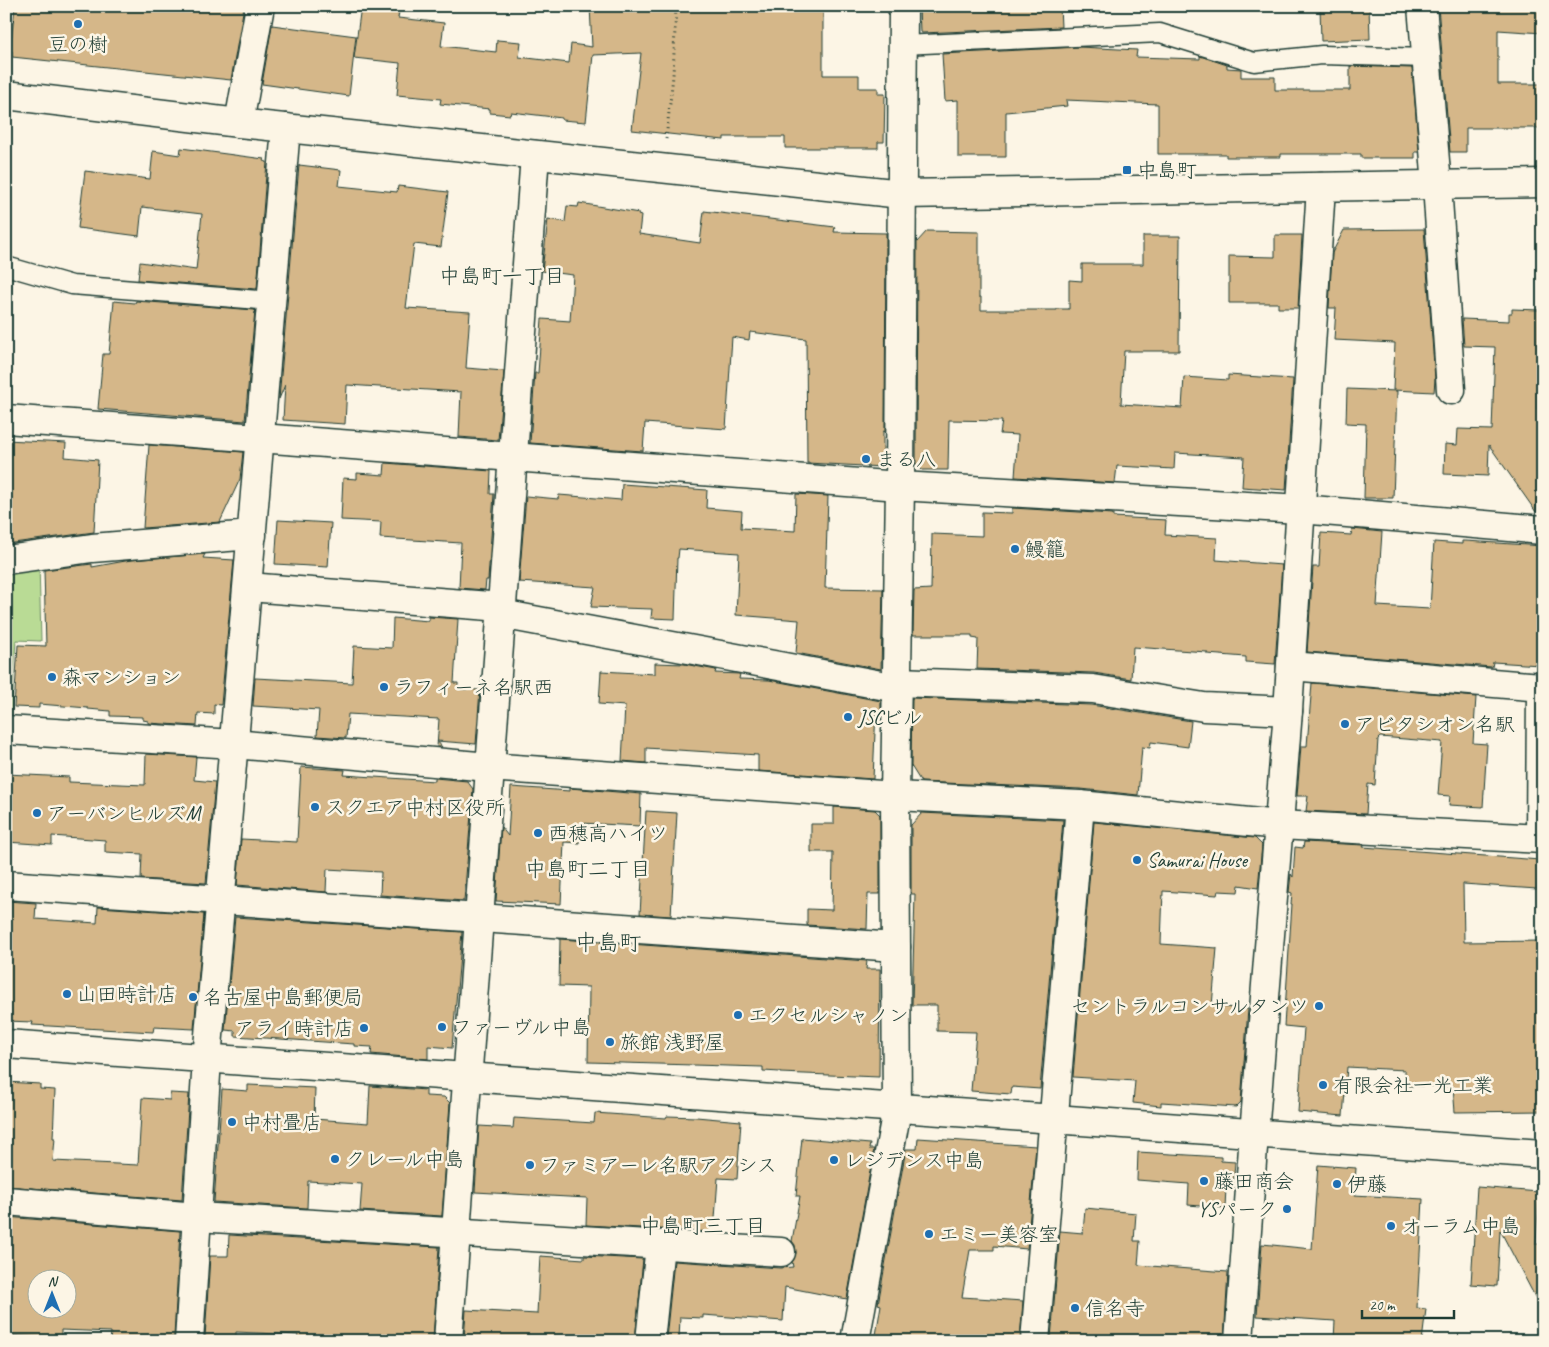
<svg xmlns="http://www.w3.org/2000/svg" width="1549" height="1347" viewBox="0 0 1549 1347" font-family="Caveat,'Klee One',sans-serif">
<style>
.green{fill:#b9db95;stroke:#6c8c64}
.building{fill:#d5b789;stroke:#1f3d34;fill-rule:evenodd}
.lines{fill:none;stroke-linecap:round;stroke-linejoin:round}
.lane-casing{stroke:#1f3d34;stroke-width:21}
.street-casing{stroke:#1f3d34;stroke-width:31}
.secondary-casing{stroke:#1f3d34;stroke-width:31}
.path{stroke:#1f3d34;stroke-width:3;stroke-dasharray:1 4;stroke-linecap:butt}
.lane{stroke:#fcf5e5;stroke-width:18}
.street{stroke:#fcf5e5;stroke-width:28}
.secondary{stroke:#fcf5e5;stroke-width:28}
.poi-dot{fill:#1f6fb2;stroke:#fcf5e5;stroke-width:2}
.labels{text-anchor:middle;stroke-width:5;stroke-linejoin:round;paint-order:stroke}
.poi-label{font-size:20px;fill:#1f3d34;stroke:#fcf5e5;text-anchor:start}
.neighbourhood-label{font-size:21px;fill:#1f3d34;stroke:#fcf5e5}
.quarter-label{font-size:22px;fill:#1f3d34;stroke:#fcf5e5}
</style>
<rect width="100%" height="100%" fill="#fcf5e5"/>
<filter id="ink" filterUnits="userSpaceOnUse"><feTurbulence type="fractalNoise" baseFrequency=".02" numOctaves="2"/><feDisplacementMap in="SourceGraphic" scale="10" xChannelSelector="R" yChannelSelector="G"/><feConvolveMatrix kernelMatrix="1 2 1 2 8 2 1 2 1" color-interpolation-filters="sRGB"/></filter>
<g filter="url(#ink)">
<path class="green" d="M39,563L41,641L16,640L11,717H6V568Z"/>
<g class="building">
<path d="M15,6H244L231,80L12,57V51H10Z"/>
<path d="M361,6H400L398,18L444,23L441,46L496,52L497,40L521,42L519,57L569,63L571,44L592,47L590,6H795V8H823V75H859V88H878V94H885L884,142H878V148H785V137H724V140L632,130L641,53L593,55L586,122L562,120V118L511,112L510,115L490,113V109L440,104L441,99L397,95L400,63L354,58Z"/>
<path d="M919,6H1060L1061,27L922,33L920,32Z"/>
<path d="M1320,6H1369L1370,39L1321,41Z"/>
<path d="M1438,6H1543V33L1498,30V84H1543V128H1466V152H1450Z"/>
<path d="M272,25L356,36L349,96L262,84Z"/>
<path d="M1080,47L1137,50L1136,57L1200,59V56L1227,65V68L1241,69V77H1275V90H1350V66L1412,68L1419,152H1415V158H1361V154H1281V157H1226V154H1158V104L1066,100L1067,106L1006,112V157H958V100L945,101L942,54Z"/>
<path d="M181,148L264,159L263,161L267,162L257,289L138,280L140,262L196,270L202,214L142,207L139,236L78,228L85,171L150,179L153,151L180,155Z"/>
<path d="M299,165L341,170L339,186L397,192L398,186L448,192L441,247L414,244L406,308L470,312L466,368L504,371L498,440L459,437L461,392L347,385L345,424L283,420L285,385L279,399Z"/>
<path d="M579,203L639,213L638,215L641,216L639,234L700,243L704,211L835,227L834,232L886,233L885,432L883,431V467L807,463L806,339L750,332L749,340L732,337L726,429L645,423L643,451L530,443L535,373H538L542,319L570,321L573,275L542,271L548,219L565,222L567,206L578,207Z"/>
<path d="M1424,229L1435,379L1434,392L1393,390L1395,343L1334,340L1336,308H1329L1332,253L1344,230Z"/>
<path d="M927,231L979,232V297H981V310H1057V309H1069V280L1082,281V264H1143V236H1180L1179,351H1124L1121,404L1182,408L1184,377L1228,380V375L1293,379L1286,490L1242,487L1244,457L1175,453L1174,469L1117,466L1115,483L1015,477L1018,435L1000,434L1002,421L949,420L948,470H922L916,464L917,242Z"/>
<path d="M1275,235H1302L1298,308H1278V303H1229V256L1275,257Z"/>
<path d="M114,301L135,303L136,301L255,310L245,421L98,409L103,354H109Z"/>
<path d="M1512,309L1539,310L1537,409H1540L1536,512L1489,445L1488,476L1444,474L1445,444L1457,445L1458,429L1492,430L1495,347L1464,346L1462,319L1509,321V313H1512Z"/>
<path d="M1347,389L1397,391L1393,498H1364L1366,424L1346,423Z"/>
<path d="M6,440L66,443L65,457L98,460L94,532L6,544Z"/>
<path d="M149,445L243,452L240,479L220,522L143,528Z"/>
<path d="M385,463L491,471L490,494H494L488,580H486L485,590L459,588L461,543L380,538L381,522L341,520L343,478L357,479V473L384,475Z"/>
<path d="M622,484L707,490L706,508L742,511L741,528L795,531L796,494L828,496L825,588L883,589L881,669L796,653L799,620L736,615L739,553L679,549L678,558H677L675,619L651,618L652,609L591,607L595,587L519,582L526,496L558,499L559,495L621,500Z"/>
<path d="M1012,508L1113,514V517L1166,520L1165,535L1217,538L1216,560L1282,565L1275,664L1246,662V657L1207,654V652L1133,647L1131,679L1094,673L977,669L978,639L972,638V635H913L914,590L931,589L932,534L982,536V512L1012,513Z"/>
<path d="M278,520L331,523L328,567L275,564Z"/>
<path d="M1352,529L1382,532L1377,606L1430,609L1434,542L1462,544V541H1466L1543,546V620L1540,665L1493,662L1492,667L1307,652L1313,567H1319L1321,533L1351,535Z"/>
<path d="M205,554L203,558L234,560L221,705L214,704V714L198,713L197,726L148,723V721L143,720V717L110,716V711L88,709V708L39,704V708L14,707L18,645L46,646L44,570L92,564V567L131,560Z"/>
<path d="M429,617L458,619L454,683H458V689L480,690L476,744L437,741L442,747H437L439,719L348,714L346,738L317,736L319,710L253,706L255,678L352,683L354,646L392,648L393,618L429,621Z"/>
<path d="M655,663L684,664L716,670L715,673L740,674L739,679L769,680L881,701V717L876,709L873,779L758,771V755L646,748V763L622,761L625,706L599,704L601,671L655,674Z"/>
<path d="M1312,683L1476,697L1473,743L1487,744L1483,807L1449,805L1450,796L1438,795L1442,742L1380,737L1378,739L1375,785L1368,784L1366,814L1306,811L1308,796H1297L1301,746H1307Z"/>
<path d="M912,698L1091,705L1191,721L1188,747L1151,742L1150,748L1142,747L1138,795L1081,789L921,782L911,766Z"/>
<path d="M146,754L196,757L194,780L215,782L206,883L141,879L142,854L105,852V840L52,836V845L6,842V774L69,777V782L145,785Z"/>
<path d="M301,767L345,770L344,775L435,781V778L467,781L473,789L464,901L380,895L381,872L327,869L326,892L237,885L241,839L297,842Z"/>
<path d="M511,787L570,791V788L641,794L640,826L580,823L579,843L564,842L561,904L496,901L501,827L508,836Z"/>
<path d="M834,807L875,810L880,815V894H868L867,929L807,925V909L832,910L833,852H811V824H834Z"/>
<path d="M646,811L677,813L671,916L640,914Z"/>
<path d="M922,813L1063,820L1040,1089L1012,1087L1011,1094L971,1091L976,1032L937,1031V1005H912L915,894H911V825Z"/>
<path d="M1094,822L1255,838L1262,845L1258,888L1239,885L1238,892L1218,891L1217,895L1163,891L1161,944L1217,948L1212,1006L1248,1009L1241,1102L1236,1107L1161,1102V1106L1133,1103L1135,1081L1073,1077Z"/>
<path d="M1304,842L1364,845L1363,847L1540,860L1537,889L1463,884L1464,942L1542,941L1543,1111L1455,1112L1453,1086H1405V1070L1347,1067L1343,1116L1298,1112L1304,1028L1284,1026L1292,904H1291L1292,893L1289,892L1291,874L1293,877L1295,847L1303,848Z"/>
<path d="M6,901L36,903L35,919L97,923L98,907L204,914L194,1029L154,1027L153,1032L32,1025L33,1022L6,1021Z"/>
<path d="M235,917L462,932L452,1048L428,1046V1059L371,1054L372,1047L354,1046V1044L235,1036V1031L225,1030Z"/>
<path d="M560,939L867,961L866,969H880L879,1077L780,1073V1072L763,1071V1067L588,1062L589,987L559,986Z"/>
<path d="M6,1082L40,1084V1089L55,1090L53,1138H55L53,1161L138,1165L142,1098L170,1100V1093L189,1094L182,1200L6,1186Z"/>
<path d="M248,1085L315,1088L314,1119L368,1123L370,1086L426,1090V1096L444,1097L450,1103L442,1216L360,1211L362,1184L308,1181L307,1208L214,1202L222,1089L248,1091Z"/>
<path d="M595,1113L666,1118L667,1116L696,1117L741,1121L737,1179L718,1178L714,1232L586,1225L587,1198L475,1192L479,1126L513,1128L514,1118L594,1123Z"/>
<path d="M802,1138L870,1144L869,1149H874L847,1299L785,1287L783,1321L703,1315V1318L680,1317L679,1340L666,1339L674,1261L780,1268L793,1267L792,1262L796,1253L795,1245L792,1241L800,1196H796Z"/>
<path d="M918,1138L1036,1146L1027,1249L994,1246V1250H970L962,1297L1023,1301L1020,1341H875L881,1305L878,1304L906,1149H917Z"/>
<path d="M1138,1152L1221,1157V1161L1235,1162L1233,1188L1226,1187L1225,1208L1188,1205L1189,1184L1137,1180Z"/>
<path d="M1318,1165L1356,1168L1354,1195L1423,1199L1417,1308L1426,1309L1422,1341L1334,1340L1335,1321L1257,1316L1262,1244L1312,1249Z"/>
<path d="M1477,1187L1539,1192L1536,1244H1543V1312L1500,1230L1497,1286L1471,1284Z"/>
<path d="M1085,1208L1136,1213L1134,1241H1140L1138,1265L1228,1272L1224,1341H1074L1051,1339L1060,1231L1083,1233Z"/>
<path d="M6,1217L180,1231L174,1337H166L165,1341H110L111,1332L61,1330V1338L6,1335ZM38,1280H68V1310H38Z"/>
<path d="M229,1235L439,1247L433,1341H297L298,1335L236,1332V1340L205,1338L210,1256H228Z"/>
<path d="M540,1256L584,1259V1256L643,1259L635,1341H464L466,1310L537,1314Z"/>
</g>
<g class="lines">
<defs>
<g id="lane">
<path d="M903,45L1160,33L1254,62L1322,55L1427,58"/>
<path d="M6,266L72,285L272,301"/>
</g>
<g id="street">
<path d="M1422,6L1437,185L1451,390"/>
<path d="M239,123L260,6"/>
<path d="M6,419L900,486L1301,509L1543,530"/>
<path d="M6,560L92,548L252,535"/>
<path d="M248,587L502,607"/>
<path d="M501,614L897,688"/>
<path d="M1291,666L1541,687L1540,839"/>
<path d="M897,682L1093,689L1204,707L1288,711"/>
<path d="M6,730L234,744L489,767L895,796L1080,805L1279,825L1543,839"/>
<path d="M6,885L896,947"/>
<path d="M6,1201L197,1217L781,1252"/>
<path d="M189,1341L207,1059L286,128"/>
<path d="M448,1341L535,155"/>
<path d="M650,1341L660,1245"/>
<path d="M855,1341L897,1109L895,796L900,486L903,6"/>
<path d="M1035,1341L1080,805"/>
<path d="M1239,1341L1254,1134L1288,711L1321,187"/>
</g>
<g id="secondary">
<path d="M6,95L239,123L902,194L1543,183"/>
<path d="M6,1044L1543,1154"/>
</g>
</defs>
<use href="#lane" class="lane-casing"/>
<use href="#street" class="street-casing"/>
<use href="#secondary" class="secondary-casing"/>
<path class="path" d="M666,139L673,76L676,6"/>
<use href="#lane" class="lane"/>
<use href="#street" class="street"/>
<use href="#secondary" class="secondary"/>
</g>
</g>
<g class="poi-dot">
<circle cx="78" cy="24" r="5"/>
<rect x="1122" y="165" width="10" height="10" rx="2.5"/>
<circle cx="866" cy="459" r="5"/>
<circle cx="1015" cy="549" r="5"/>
<circle cx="52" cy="677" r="5"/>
<circle cx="384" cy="687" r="5"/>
<circle cx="848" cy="717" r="5"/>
<circle cx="1345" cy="724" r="5"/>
<circle cx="315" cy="807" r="5"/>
<circle cx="37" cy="813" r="5"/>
<circle cx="538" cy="833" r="5"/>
<circle cx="1137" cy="860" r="5"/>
<circle cx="67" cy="994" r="5"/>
<circle cx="193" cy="997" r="5"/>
<circle cx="1319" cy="1006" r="5"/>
<circle cx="738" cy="1015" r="5"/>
<circle cx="442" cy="1027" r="5"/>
<circle cx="364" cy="1028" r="5"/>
<circle cx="610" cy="1042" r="5"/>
<circle cx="1323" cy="1085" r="5"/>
<circle cx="232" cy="1122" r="5"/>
<circle cx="335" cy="1159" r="5"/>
<circle cx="834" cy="1160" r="5"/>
<circle cx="530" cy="1165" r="5"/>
<circle cx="1204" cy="1181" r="5"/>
<circle cx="1337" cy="1184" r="5"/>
<circle cx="1287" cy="1209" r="5"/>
<circle cx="1391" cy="1226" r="5"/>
<circle cx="929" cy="1234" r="5"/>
<circle cx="1075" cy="1308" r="5"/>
</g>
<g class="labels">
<g class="poi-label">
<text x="78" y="51" text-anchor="middle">豆の樹</text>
<text x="1137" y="177">中島町</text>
<text x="876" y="466">まる八</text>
<text x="1025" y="556">鰻籠</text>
<text x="62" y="684">森マンション</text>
<text x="394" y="694">ラフィーネ名駅西</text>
<text x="858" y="724">JSCビル</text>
<text x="1355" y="731">アビタシオン名駅</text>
<text x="325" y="814">スクエア中村区役所</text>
<text x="47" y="820">アーバンヒルズM</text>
<text x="548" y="840">西穂高ハイツ</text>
<text x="1147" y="867">Samurai House</text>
<text x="77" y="1001">山田時計店</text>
<text x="203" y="1004">名古屋中島郵便局</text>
<text x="1309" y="1013" text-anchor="end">セントラルコンサルタンツ</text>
<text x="748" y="1022">エクセルシャノン</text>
<text x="452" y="1034">ファーヴル中島</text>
<text x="354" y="1035" text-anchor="end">アライ時計店</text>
<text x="620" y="1049">旅館 浅野屋</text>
<text x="1333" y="1092">有限会社一光工業</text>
<text x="242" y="1129">中村畳店</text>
<text x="345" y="1166">クレール中島</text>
<text x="844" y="1167">レジデンス中島</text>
<text x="540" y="1172">ファミアーレ名駅アクシス</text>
<text x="1214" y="1188">藤田商会</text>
<text x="1347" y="1191">伊藤</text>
<text x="1277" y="1216" text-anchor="end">YSパーク</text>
<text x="1401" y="1233">オーラム中島</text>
<text x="939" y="1241">エミー美容室</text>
<text x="1085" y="1315">信名寺</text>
</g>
<g class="neighbourhood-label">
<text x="502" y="283">中島町一丁目</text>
<text x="588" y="876">中島町二丁目</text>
<text x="703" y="1233">中島町三丁目</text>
</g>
<g class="quarter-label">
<text x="608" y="950">中島町</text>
</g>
</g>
<rect width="1549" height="1347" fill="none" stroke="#fcf5e5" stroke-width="25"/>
<rect x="12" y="12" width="1524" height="1322" fill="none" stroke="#1f3d34" stroke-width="2" filter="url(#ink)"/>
<g transform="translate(52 1294)"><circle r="24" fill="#fcf5e5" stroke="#a4ab9e"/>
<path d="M0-4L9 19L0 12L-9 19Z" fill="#1f6fb2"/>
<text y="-8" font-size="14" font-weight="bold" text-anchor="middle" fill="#1f3d34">N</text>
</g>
<path d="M1362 1310v8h92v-8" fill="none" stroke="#1f3d34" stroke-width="2.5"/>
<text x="1369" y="1310" font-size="15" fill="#1f3d34" stroke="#fcf5e5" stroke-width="4" paint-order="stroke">20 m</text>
</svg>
